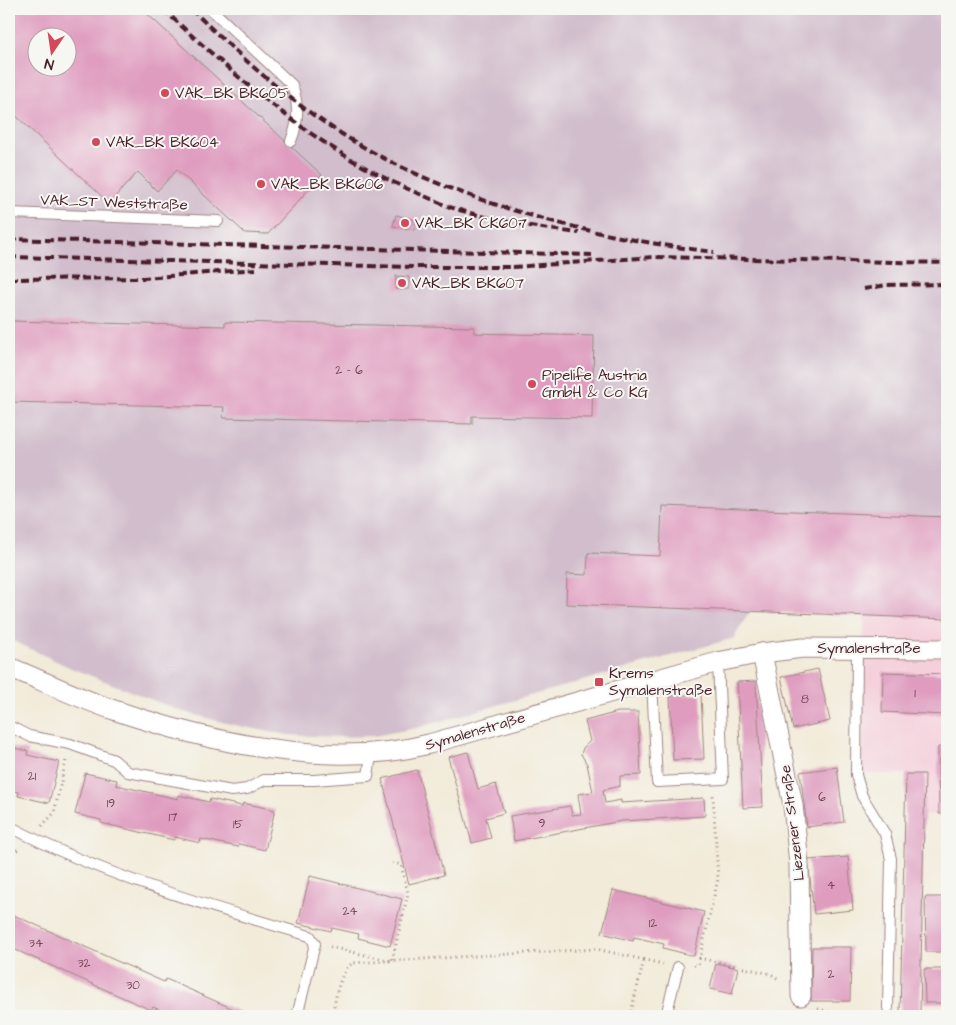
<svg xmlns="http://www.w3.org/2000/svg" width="956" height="1025" viewBox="0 0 956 1025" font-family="'Architects Daughter',sans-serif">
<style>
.built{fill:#f5cfdc}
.industrial{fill:#d1bdcc;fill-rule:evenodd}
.building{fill:#df9cbf;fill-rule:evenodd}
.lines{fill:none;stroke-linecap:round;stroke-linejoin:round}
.lane-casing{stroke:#9e8582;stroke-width:12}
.street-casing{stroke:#9e8582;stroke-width:21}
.path{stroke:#9e8582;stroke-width:3;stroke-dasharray:1 4;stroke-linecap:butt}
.lane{stroke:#fff;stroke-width:10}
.street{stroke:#fff;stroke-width:19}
.rail{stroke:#4a1f2b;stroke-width:4;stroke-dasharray:8 4;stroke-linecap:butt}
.poi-dot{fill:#d1495b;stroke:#f6f6f2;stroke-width:2}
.labels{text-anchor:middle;stroke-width:4;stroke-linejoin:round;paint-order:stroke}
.number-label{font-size:12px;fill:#6f3e50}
.poi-label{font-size:15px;fill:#4a1f2b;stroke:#f6f6f2;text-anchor:start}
.street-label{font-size:15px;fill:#4a1f2b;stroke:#f6f6f2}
</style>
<rect width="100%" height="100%" fill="#f6f6f2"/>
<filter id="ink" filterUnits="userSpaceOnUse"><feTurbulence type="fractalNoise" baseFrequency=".02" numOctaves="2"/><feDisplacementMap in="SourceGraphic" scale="10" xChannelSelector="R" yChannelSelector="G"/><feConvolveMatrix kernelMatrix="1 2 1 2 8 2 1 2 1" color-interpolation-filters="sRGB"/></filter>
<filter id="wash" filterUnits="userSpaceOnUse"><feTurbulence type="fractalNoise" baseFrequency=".0096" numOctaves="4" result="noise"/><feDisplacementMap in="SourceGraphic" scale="20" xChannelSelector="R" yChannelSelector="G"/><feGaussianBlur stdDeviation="1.12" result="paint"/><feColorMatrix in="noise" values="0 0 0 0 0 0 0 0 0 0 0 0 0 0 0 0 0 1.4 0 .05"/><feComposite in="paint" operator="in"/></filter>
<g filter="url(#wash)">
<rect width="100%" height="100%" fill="#f2ebd9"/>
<path class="built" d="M864,616L947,619V814L924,815L925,774H862Z"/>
<path class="industrial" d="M9,9H947V619L750,611L734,638L416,728L374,736L338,737L287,735L234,725L181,711L71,668L9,639ZM38,38H68V68H38Z"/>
<g id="blocks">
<g class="building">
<path d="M9,9H142L322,175L268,234L245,233L177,170L157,191L138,172L109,203L14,114L9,119ZM38,38H68V68H38Z"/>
<path d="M396,215L416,220L414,230L393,226Z"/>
<path d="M396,276L409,277V289H395Z"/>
<path d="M9,321L225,326V322L474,327V333L594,336L592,418L472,416V424L223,418L224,407L9,402Z"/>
<path d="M662,506L947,517V619L566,604L567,574L587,575L588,553L660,556Z"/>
<path d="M818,669L830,721L793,729L781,677Z"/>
<path d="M883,672L947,674V715L882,712Z"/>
<path d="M756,681L763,807L743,808L737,682Z"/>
<path d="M701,694L704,759L673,760L670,696Z"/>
<path d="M618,712H638L641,775L620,776V786L603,790L605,803L621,800V803L704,798L705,816L622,821L514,841L510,816L570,806L572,815L581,814L578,794L593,792L587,764L581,754L583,748L590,741L585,721Z"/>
<path d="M9,747L28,751L27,755L59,762L49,803L18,796L19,792L9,790Z"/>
<path d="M938,747H947V814H939Z"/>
<path d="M468,752L478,789L496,784L504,813L486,818L491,838L472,843L448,757Z"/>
<path d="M837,767L844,822L807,827L800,772Z"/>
<path d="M417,770L444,875L409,884L382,779Z"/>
<path d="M85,773L117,780L116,785L178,799V795L209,802L210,799L242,806L243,803L275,810L265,850L239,844L238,847L201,839L200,843L175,837L174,840L101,823V820L75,814Z"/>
<path d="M906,774H925L920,1014L900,1013Z"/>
<path d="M848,857L853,910L814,914L808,860Z"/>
<path d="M310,876L402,899L390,946L358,938L359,934L332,928L331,931L298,923Z"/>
<path d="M613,890L704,912L694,956L663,948L664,944L634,937L633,941L602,933Z"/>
<path d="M925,897H947V952H926Z"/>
<path d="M9,913L164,982L166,979L249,1016H174L153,1007L151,1010L9,947Z"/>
<path d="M812,947H851L850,1001H811Z"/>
<path d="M716,963L738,968L732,994L710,989Z"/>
<path d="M924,969H947V1003H925Z"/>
</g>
</g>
</g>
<g filter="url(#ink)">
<use href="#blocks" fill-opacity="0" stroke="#9e8582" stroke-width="1"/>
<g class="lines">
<defs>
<g id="lane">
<path d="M211,9L292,85C299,105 299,121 291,141"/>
<path d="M9,213L218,221"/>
<path d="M857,648L856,775L862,796L885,834L891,859L888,1008"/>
<path d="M652,681L657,782L723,779L718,662"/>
<path d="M9,726L29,736L70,744L114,760L128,772L232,791L247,789L264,780H314L368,776L371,755"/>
<path d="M9,826C103,876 208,906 310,936L315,944L297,1016"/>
<path d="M666,1016L678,967"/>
</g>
<g id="street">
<path d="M762,653L793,805L799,864L801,996"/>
<path d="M9,667C43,681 76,697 111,709C208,742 327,770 429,744L718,662L762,653L803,648L947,649"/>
</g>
</defs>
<use href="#lane" class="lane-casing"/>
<use href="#street" class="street-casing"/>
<g class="path">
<path d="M42,826L54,813L66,760"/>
<path d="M9,857L18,849"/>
<path d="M330,947L392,961L408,893L401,865L392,862"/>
<path d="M699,958L771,974L780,980"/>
<path d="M694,965H698L718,879L713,795"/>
<path d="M818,1009L844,1016"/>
<path d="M332,1016C336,1000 338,972 353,963L596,949L663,964"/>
<path d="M630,1016L644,960"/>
</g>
<use href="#lane" class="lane"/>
<use href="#street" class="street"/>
<g class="rail">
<path d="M163,9C242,82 317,150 417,193C430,198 443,205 456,209C496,221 538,228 579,233"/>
<path d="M191,9C239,55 288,101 345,136C448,201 594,238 714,252"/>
<path d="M9,239L592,255"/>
<path d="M9,257L411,267H513L654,257L947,263"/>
<path d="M9,279L144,278L256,269"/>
<path d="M864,289L887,285L947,284"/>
</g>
</g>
</g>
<g class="poi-dot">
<circle cx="165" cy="93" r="5"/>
<circle cx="96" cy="142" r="5"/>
<circle cx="261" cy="184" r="5"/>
<circle cx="405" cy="223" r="5"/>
<circle cx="402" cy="283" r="5"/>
<circle cx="532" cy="384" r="5"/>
<rect x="594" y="677" width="10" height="10" rx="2.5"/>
</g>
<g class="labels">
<g class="number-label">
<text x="349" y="374">2 - 6</text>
<text x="915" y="697">1</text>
<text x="805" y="703">8</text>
<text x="32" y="780">21</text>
<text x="822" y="801">6</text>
<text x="111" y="807">19</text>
<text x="173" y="821">17</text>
<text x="542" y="827">9</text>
<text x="238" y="828">15</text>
<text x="831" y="889">4</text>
<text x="350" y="915">24</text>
<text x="653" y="927">12</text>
<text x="36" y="947">34</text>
<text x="84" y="967">32</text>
<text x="831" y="978">2</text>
<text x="133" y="989">30</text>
</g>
<g class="poi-label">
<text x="175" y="98">VAK_BK BK605</text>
<text x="106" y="147">VAK_BK BK604</text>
<text x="271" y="189">VAK_BK BK606</text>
<text x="415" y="228">VAK_BK CK607</text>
<text x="412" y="288">VAK_BK BK607</text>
<text x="542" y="380">Pipelife Austria<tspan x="542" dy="17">GmbH &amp; Co KG</tspan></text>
<text x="609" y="678">Krems<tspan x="609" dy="17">Symalenstraße</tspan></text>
</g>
<g class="street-label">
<text transform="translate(114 202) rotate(2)" y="5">VAK_ST Weststraße</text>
<text x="869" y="653">Symalenstraße</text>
<text transform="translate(475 731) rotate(-16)" y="5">Symalenstraße</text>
<text transform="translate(792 823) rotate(-97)" y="5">Liezener Straße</text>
</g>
</g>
<rect width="956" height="1025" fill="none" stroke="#f6f6f2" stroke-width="30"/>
<g transform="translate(52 52) rotate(193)"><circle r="24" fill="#f6f6f2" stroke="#b1a0a2"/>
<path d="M0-4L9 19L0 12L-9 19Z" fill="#d1495b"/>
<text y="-8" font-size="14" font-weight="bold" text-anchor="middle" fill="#4a1f2b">N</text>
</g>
</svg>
